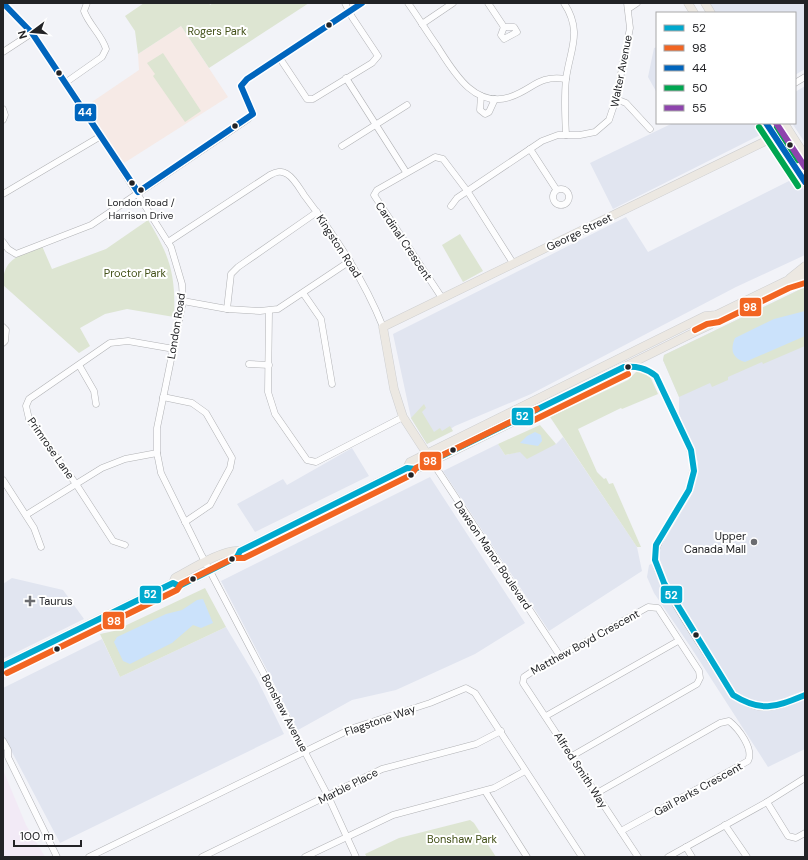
<svg xmlns="http://www.w3.org/2000/svg" width="808" height="860" viewBox="0 0 808 860" font-family="'DM Sans',sans-serif">
<style>
.built{fill:#e1e5f0}
.industrial{fill:#f2eaf6}
.education{fill:#f6eae6}
.green{fill:#dde5d2}
.water{fill:#cbe2fb}
.lines{fill:none;stroke-linecap:round;stroke-linejoin:round}
.minor-casing{stroke:#b1b2b5;stroke-width:7}
.major-casing{stroke:#cecfd1;stroke-width:9}
.minor{stroke:#fdfdfe;stroke-width:6}
.major{stroke:#ece8e2;stroke-width:8}
.bus-1-casing{stroke:#fff;stroke-width:9}
.bus-2-casing{stroke:#fff;stroke-width:9}
.bus-3-casing{stroke:#fff;stroke-width:9}
.bus-4-casing{stroke:#fff;stroke-width:9}
.bus-5-casing{stroke:#fff;stroke-width:9}
.bus-1{stroke:#00a9ce;stroke-width:6}
.bus-2{stroke:#f26522;stroke-width:6}
.bus-3{stroke:#0065bd;stroke-width:6}
.bus-4{stroke:#00a651;stroke-width:6}
.bus-5{stroke:#8e44ad;stroke-width:6}
.bus-dot{fill:#222326;stroke:#fff;stroke-width:1.5}
.poi-dot{fill:#6b6c70;stroke:#fff;stroke-width:1.5}
.labels{text-anchor:middle;stroke-width:4;stroke-linejoin:round;paint-order:stroke}
.bus-label{font-size:10px;fill:#222326;stroke:#fff}
.park-label{font-size:11px;fill:#425018;stroke:#fff}
.street-label{font-size:11px;fill:#222326;stroke:#fff}
.poi-label{font-size:11px;fill:#222326;stroke:#fff;text-anchor:end}
.line-badge{stroke:#fff;stroke-width:1.5}
.badge-label{font-size:11px;text-anchor:middle;font-weight:bold;fill:#fff}
</style>
<rect width="100%" height="100%" fill="#f2f3f8"/>
<g class="built">
<path d="M708,3H805V69L795,75V13H715Z"/>
<path d="M657,47V93L648,77L654,48Z"/>
<path d="M805,86V143L792,123H795V92Z"/>
<path d="M673,123H758L764,133L613,209L590,163Z"/>
<path d="M797,177L805,192V255L736,287L531,394L455,426L427,444L411,418L393,334L626,217L648,252Z"/>
<path d="M805,287V749L768,767L690,646L654,593L647,577L649,565L660,560V548L692,494L698,462L679,414V397L663,360L664,355Z"/>
<path d="M563,437L637,547L642,571L549,631L443,471L498,444L505,455L556,444Z"/>
<path d="M352,448L369,476L255,532L237,504L283,479L287,485Z"/>
<path d="M430,477L525,623L475,654L396,690L352,700L298,730L221,581Z"/>
<path d="M12,578L63,590L84,619L3,659V584Z"/>
<path d="M226,627L257,679L284,734L60,843L3,735V688L102,639L120,677Z"/>
</g>
<path class="industrial" d="M3,770L26,825L45,857H3Z"/>
<path class="education" d="M181,26L228,97L124,163L86,106L139,70L138,54Z"/>
<g class="green">
<path d="M144,3H209L210,5L213,3H309L209,68L181,26L138,54L135,31L125,16Z"/>
<path d="M163,53L201,111L185,122L153,76L155,74L147,63Z"/>
<path d="M148,220C170,256 176,275 174,317L127,309L105,314L80,328L90,346L79,353L3,285C3,257 20,256 42,246L52,269L106,249Z"/>
<path d="M460,234L483,271L463,282L442,245Z"/>
<path d="M805,287V346L763,364L762,362L728,377V380L712,387L710,383L679,397L663,360L664,355Z"/>
<path d="M638,370L648,372L658,394L622,409L621,408L578,429L597,472L604,479L606,478L609,484L613,483L641,547H637L550,417L628,380Z"/>
<path d="M424,404L426,408L422,412L434,432L440,428L442,431L450,426L453,431L427,444L411,418Z"/>
<path d="M540,425L556,444L527,459L520,452L505,455L498,444Z"/>
<path d="M205,588L226,627L120,677L100,634L114,631Z"/>
<path d="M470,820L474,823L496,857H367L365,854L399,838Z"/>
</g>
<g class="water">
<path d="M805,311V336L745,362C732,358 730,350 735,338L774,319Z"/>
<path d="M535,432L541,435L542,441L538,446L520,443L527,436Z"/>
<path d="M203,599L213,623L201,628L193,625L172,643L130,664L123,661L114,642L117,637L166,614L182,610L197,600Z"/>
</g>
<g class="lines">
<defs>
<g id="minor">
<path d="M3,3L32,33L83,108L171,247L182,284L183,301L157,428V453L161,473L202,556L328,796L356,857"/>
<path d="M408,3C418,17 427,32 437,46C453,71 474,109 510,97C534,89 537,75 566,79"/>
<path d="M488,3L504,27"/>
<path d="M564,3C583,32 570,49 566,79C564,98 565,116 566,135"/>
<path d="M628,9L637,3"/>
<path d="M422,24L453,3"/>
<path d="M504,27H514L517,32L504,39L501,35Z"/>
<path d="M3,52L32,33"/>
<path d="M279,57L307,99H313L372,63L378,56L352,17L345,3"/>
<path d="M346,78L406,172"/>
<path d="M65,83L102,57L106,49C102,35 89,25 84,11L87,3"/>
<path d="M795,83L805,77"/>
<path d="M481,96L480,110L485,114L489,112L495,99"/>
<path d="M616,99L626,103L650,129"/>
<path d="M3,109L5,115L3,120"/>
<path d="M342,146L407,105"/>
<path d="M530,149L556,189"/>
<circle cx="561" cy="197" r="8"/>
<path d="M3,194L101,136"/>
<path d="M451,206L457,198L542,141L558,135H580L595,132L609,120L616,99L630,28L627,3"/>
<path d="M3,242L8,249L16,254L91,225L248,119L253,114C251,104 243,96 241,86L247,79L362,3"/>
<path d="M168,242L270,175C276,172 281,170 287,174C294,178 300,189 304,195C335,236 364,279 383,327"/>
<path d="M303,293L321,319L332,384"/>
<path d="M442,298L374,195L377,190L435,157L443,159L468,192L513,263"/>
<path d="M183,301L227,309L260,311L278,309L350,261"/>
<path d="M227,309L231,274L238,267L317,212"/>
<path d="M269,311L268,392L275,414L307,460L316,462L403,417"/>
<path d="M3,327L6,330L5,341L3,343"/>
<path d="M249,364L269,365"/>
<path d="M79,365L94,391L96,404"/>
<path d="M163,397L192,403L206,413L232,458L230,468L210,505L185,522"/>
<path d="M687,442C703,478 683,501 665,531C660,540 655,548 655,559C655,580 719,672 733,695C763,716 775,707 805,695"/>
<path d="M427,454L560,656"/>
<path d="M3,480L34,528L41,547"/>
<path d="M26,515L102,468L125,459L157,453"/>
<path d="M125,545L113,541L76,484L29,419L26,406L29,399L110,343L128,341L174,349"/>
<path d="M546,716L678,641"/>
<path d="M3,741L8,750V757L57,857"/>
<path d="M572,756L697,684L700,678L699,671L658,608L648,607L533,671L524,677L523,683L638,857"/>
<path d="M485,791L527,857"/>
<path d="M597,793L720,723L729,721C739,729 754,749 748,761L621,831"/>
<path d="M767,802L788,836L796,838L805,833"/>
<path d="M725,825L747,857"/>
<path d="M686,847L692,857"/>
<path d="M89,857L353,728L430,703L466,688L475,693L582,857"/>
<path d="M202,857L382,769L476,744L501,731"/>
<path d="M305,857L393,815L494,788L525,771"/>
<path d="M668,857L767,802L805,778"/>
</g>
<g id="major">
<path d="M688,3L694,13"/>
<path d="M705,3L711,13"/>
<path d="M766,123L805,182"/>
<path d="M784,123L805,156"/>
<path d="M790,278L805,266"/>
<path d="M427,454L403,417L394,389L383,327L774,137"/>
<path d="M407,468L415,469L423,466L695,332L710,325L716,315"/>
<path d="M173,583L179,586L237,557L240,551"/>
<path d="M3,666L173,583L175,578C190,570 225,548 240,551L407,468L410,462L418,458L705,316L716,315L786,281L805,275"/>
</g>
</defs>
<use href="#minor" class="minor-casing"/>
<use href="#major" class="major-casing"/>
<use href="#minor" class="minor"/>
<use href="#major" class="major"/>
<defs>
<path id="bus-1" d="M3,666L173,583L179,586L237,557L240,551L407,468L415,469L624,367C637,366 646,368 656,376L691,450L694,471L689,490L656,545L655,560L664,583L733,695C762,713 775,707 805,695"/>
<g id="bus-2">
<path d="M695,330L707,324L719,322L789,288L805,283"/>
<path d="M528,423L628,374"/>
<path d="M7,673L177,590L181,584L234,558H244L411,475L416,468L537,409"/>
</g>
<g id="bus-3">
<path d="M3,3L32,33L138,192L253,114L241,86L247,79L362,3"/>
<path d="M766,123L805,182"/>
</g>
<g id="bus-4">
<path d="M759,127L798,186"/>
<path d="M777,127L798,160"/>
</g>
<path id="bus-5" d="M776,123L805,167"/>
</defs>
<use href="#bus-1" class="bus-1-casing"/>
<use href="#bus-2" class="bus-2-casing"/>
<use href="#bus-3" class="bus-3-casing"/>
<use href="#bus-4" class="bus-4-casing"/>
<use href="#bus-5" class="bus-5-casing"/>
<use href="#bus-1" class="bus-1"/>
<use href="#bus-2" class="bus-2"/>
<use href="#bus-3" class="bus-3"/>
<use href="#bus-4" class="bus-4"/>
<use href="#bus-5" class="bus-5"/>
</g>
<g class="bus-dot">
<circle cx="329" cy="25" r="3.5"/>
<circle cx="59" cy="73" r="3.5"/>
<circle cx="235" cy="126" r="3.5"/>
<circle cx="790" cy="145" r="3.5"/>
<circle cx="132" cy="183" r="3.5"/>
<circle cx="141" cy="190" r="3.5"/>
<circle cx="628" cy="367" r="3.5"/>
<circle cx="453" cy="450" r="3.5"/>
<circle cx="411" cy="475" r="3.5"/>
<circle cx="232" cy="559" r="3.5"/>
<circle cx="193" cy="579" r="3.5"/>
<circle cx="696" cy="635" r="3.5"/>
<circle cx="57" cy="649" r="3.5"/>
</g>
<g class="poi-dot">
<circle cx="754" cy="542" r="4"/>
<path d="M28 595h4v4h4v4h-4v4h-4v-4h-4v-4h4z"/>
</g>
<g class="labels">
<g class="bus-label">
<text x="141" y="206">London Road /<tspan x="141" dy="13">Harrison Drive</tspan></text>
</g>
<g class="park-label">
<text x="217" y="35">Rogers Park</text>
<text x="135" y="277">Proctor Park</text>
<text x="462" y="843">Bonshaw Park</text>
</g>
<g class="street-label">
<text transform="translate(621 71) rotate(-79)" y="4">Walter Avenue</text>
<text transform="translate(579 232) rotate(-26)" y="4">George Street</text>
<text transform="translate(404 241) rotate(56)" y="4">Cardinal Crescent</text>
<text transform="translate(339 246) rotate(57)" y="4">Kingston Road</text>
<text transform="translate(176 326) rotate(-81)" y="4">London Road</text>
<text transform="translate(51 448) rotate(55)" y="4">Primrose Lane</text>
<text transform="translate(493 555) rotate(56)" y="4">Dawson Manor Boulevard</text>
<text transform="translate(585 642) rotate(-29)" y="4">Matthew Boyd Crescent</text>
<text transform="translate(285 713) rotate(62)" y="4">Bonshaw Avenue</text>
<text transform="translate(380 720) rotate(-19)" y="4">Flagstone Way</text>
<text transform="translate(581 770) rotate(57)" y="4">Alfred Smith Way</text>
<text transform="translate(348 786) rotate(-27)" y="4">Marble Place</text>
<text transform="translate(698 789) rotate(-29)" y="4">Gail Parks Crescent</text>
</g>
<g class="poi-label">
<text x="746" y="540">Upper<tspan x="746" dy="13">Canada Mall</tspan></text>
<text x="39" y="605" text-anchor="start">Taurus</text>
</g>
</g>
<g class="line-badge">
<rect x="74" y="103" width="23" height="19" rx="4" fill="#0065bd"/>
<rect x="739" y="297" width="23" height="20" rx="4" fill="#f26522"/>
<rect x="511" y="407" width="23" height="19" rx="4" fill="#00a9ce"/>
<rect x="419" y="451" width="23" height="20" rx="4" fill="#f26522"/>
<rect x="139" y="585" width="23" height="19" rx="4" fill="#00a9ce"/>
<rect x="660" y="585" width="23" height="19" rx="4" fill="#00a9ce"/>
<rect x="102" y="611" width="23" height="19" rx="4" fill="#f26522"/>
</g>
<g class="badge-label">
<text x="85" y="116">44</text>
<text x="750" y="311">98</text>
<text x="522" y="420">52</text>
<text x="430" y="465">98</text>
<text x="150" y="598">52</text>
<text x="671" y="599">52</text>
<text x="114" y="625">98</text>
</g>
<rect width="808" height="860" fill="none" stroke="#222326" stroke-width="8"/>
<rect x="656" y="12" width="140" height="112" fill="#ffffff" stroke="#a7a7a8"/>
<rect x="664" y="25" width="20" height="6" fill="#00a9ce" stroke="#a7a7a8"/>
<text x="692" y="32" font-size="12" fill="#222326">52</text>
<rect x="664" y="45" width="20" height="6" fill="#f26522" stroke="#a7a7a8"/>
<text x="692" y="52" font-size="12" fill="#222326">98</text>
<rect x="664" y="65" width="20" height="6" fill="#0065bd" stroke="#a7a7a8"/>
<text x="692" y="72" font-size="12" fill="#222326">44</text>
<rect x="664" y="85" width="20" height="6" fill="#00a651" stroke="#a7a7a8"/>
<text x="692" y="92" font-size="12" fill="#222326">50</text>
<rect x="664" y="105" width="20" height="6" fill="#8e44ad" stroke="#a7a7a8"/>
<text x="692" y="112" font-size="12" fill="#222326">55</text>
<g transform="translate(32 32) rotate(254)" stroke="#ffffff" stroke-width="3" paint-order="stroke">
<path d="M0-3L7 15L0 10L-7 15Z" fill="#222326"/>
<text y="-6" font-size="11" font-weight="bold" text-anchor="middle" fill="#222326">N</text>
</g>
<path d="M14 840v6h67v-6" fill="none" stroke="#222326" stroke-width="2"/>
<text x="20" y="840" font-size="12" fill="#222326" stroke="#ffffff" stroke-width="3" paint-order="stroke">100 m</text>
</svg>
